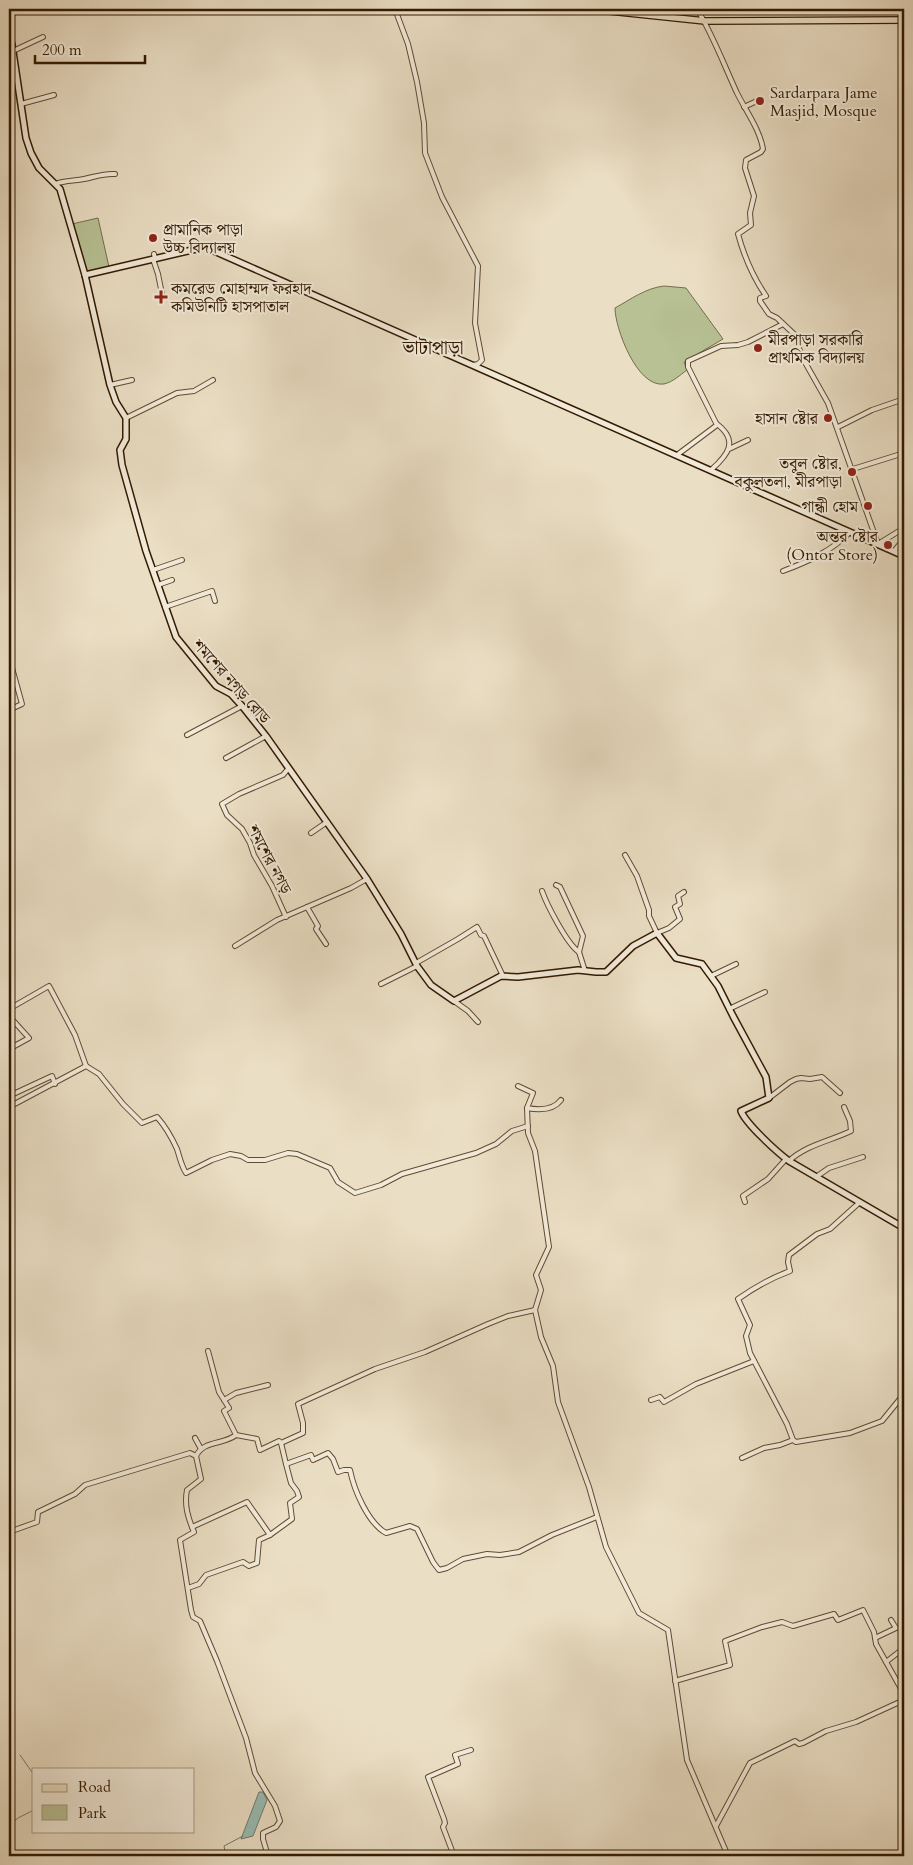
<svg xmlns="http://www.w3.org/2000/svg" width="913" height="1865" viewBox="0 0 913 1865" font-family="Cardo,'Noto Serif Bengali',serif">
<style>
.green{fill:#b7c194;stroke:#756e4a}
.water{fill:#98bcb4;stroke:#707b6c}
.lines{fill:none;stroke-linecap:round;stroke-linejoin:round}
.stream{stroke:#707b6c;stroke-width:1}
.street-casing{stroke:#614b31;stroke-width:6}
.secondary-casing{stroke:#331a00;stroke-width:8}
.primary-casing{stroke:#331a00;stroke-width:8}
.street{stroke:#f1ead9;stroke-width:4}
.secondary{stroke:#f1ead9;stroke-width:5}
.primary{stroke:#eadec4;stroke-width:5.5}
.poi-dot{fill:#8f2418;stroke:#f1ead9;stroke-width:2}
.labels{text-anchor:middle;stroke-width:4;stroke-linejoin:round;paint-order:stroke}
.poi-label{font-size:16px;fill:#331a00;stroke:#f1ead9;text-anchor:start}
.street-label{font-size:16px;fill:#331a00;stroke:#f1ead9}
.quarter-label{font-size:19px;fill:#331a00;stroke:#f1ead9}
</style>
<rect width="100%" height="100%" fill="#eadec4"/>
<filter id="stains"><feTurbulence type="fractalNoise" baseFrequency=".004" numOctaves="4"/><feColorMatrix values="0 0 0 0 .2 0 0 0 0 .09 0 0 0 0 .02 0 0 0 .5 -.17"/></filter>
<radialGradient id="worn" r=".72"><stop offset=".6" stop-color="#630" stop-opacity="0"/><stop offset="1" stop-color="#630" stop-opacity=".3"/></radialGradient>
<g class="green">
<path d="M98,218L109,267L86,273L72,224Z"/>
<path d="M664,286L686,288L723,339L684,362L687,370C680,375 673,382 664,384C637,388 615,328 615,308C631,299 646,288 664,286Z"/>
</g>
<path class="water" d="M259,1792H263L267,1800L253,1836L241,1839Z"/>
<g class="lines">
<g class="stream">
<path d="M20,1755L34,1775"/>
<path d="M9,1826L18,1818L34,1810"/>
<path d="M9,1850L13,1854L24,1856"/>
<path d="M226,1856L224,1846L243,1836"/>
</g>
<defs>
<g id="street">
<path d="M395,9L408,44L417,82L424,123L425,153L442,197L478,266L475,323L482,360L478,364L473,365"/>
<path d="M697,9C713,35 724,65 737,93C746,111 760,130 763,149L761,152L746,160L745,168L754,196L750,213L751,225L738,234C744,256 753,277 766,296L760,298V301L769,314L777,318L794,334L802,357L828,403L878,544L904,528"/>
<path d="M13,51L43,37"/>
<path d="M21,104L54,95"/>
<path d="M744,107L759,100"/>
<path d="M55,184C65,180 74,181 84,179C95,177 103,173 115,174"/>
<path d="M154,254L155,259"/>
<path d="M153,259L158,274L162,294"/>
<path d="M110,385L132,380"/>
<path d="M126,418L177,393L194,391L213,380"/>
<path d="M838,427L872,410L904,399"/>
<path d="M729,449L748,440"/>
<path d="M677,455L717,425L688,367V361L721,346L738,345L748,342L783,324"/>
<path d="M853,469L904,453"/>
<path d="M711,470C728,455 739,441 717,424"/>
<path d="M894,551L900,544"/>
<path d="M153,570L182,560"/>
<path d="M783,571C807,562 832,551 850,532"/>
<path d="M158,585L172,580"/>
<path d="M165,607L212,591L215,601"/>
<path d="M9,657L22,704L9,710"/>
<path d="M187,735L242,706"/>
<path d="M226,758L266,736"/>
<path d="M311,833L327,822"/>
<path d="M625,855L637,876L649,910V916L657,933L669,928L680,919L675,907L680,904L678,896L684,892"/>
<path d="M556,885L560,887L583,936L579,952L585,971"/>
<path d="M542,891C547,905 567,944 579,952"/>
<path d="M307,907L318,926L316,929L326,944"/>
<path d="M286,917L272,886L254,855L250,843L242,829L227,815L222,804L239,794L283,775L288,769"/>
<path d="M235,946L277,920L351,888L367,879"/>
<path d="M416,963L458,939L477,927L481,935L484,936L503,976"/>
<path d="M711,976L736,964"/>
<path d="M381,984L417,966"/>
<path d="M454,1001L468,1011L478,1022"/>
<path d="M9,1009L49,986L75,1035L86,1066"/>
<path d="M729,1009L765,992"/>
<path d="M9,1016L29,1038L9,1049"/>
<path d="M518,1086L533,1093L527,1108"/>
<path d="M9,1096L52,1076L55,1084"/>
<path d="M769,1098L790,1082L796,1079L801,1078L810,1079L822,1077L840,1093"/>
<path d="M561,1100C553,1111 538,1110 527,1108L528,1133L535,1151L549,1247L536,1275L541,1290L535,1310L541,1337L553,1366L558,1402L589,1487L606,1547L639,1613L668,1630L687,1760L728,1856"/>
<path d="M9,1107L86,1066L99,1074L123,1104L142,1123L157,1117C165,1126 172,1138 177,1149C180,1158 181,1165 186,1173L212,1160L230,1154L241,1156L248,1160H265L288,1153L297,1154L330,1168L338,1182L355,1193L381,1185L402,1174L476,1153L496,1144L512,1131L528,1126"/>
<path d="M789,1161C806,1145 830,1141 851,1131L850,1121L844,1107"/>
<path d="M816,1177L829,1168L863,1157"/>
<path d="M745,1202L743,1196L768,1179L786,1159"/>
<path d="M860,1202L830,1229L817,1234L789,1255L788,1262L790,1271C771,1278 755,1287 738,1299L750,1325L746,1336L750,1353L787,1424L793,1440L796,1442L850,1433L882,1421L904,1394"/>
<path d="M535,1310L508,1316L488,1324L425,1352L375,1369L298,1404L303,1423V1433L281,1443L286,1464L311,1455L313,1460L328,1453L333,1459L338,1472L344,1470H350C354,1490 368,1523 386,1533L410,1526L417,1529L433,1562L439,1570L447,1568L463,1559L487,1554L500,1555L519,1552L552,1535L597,1517"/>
<path d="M224,1400L236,1393L268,1385"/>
<path d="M651,1400L660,1397L664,1402L696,1384L754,1361"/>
<path d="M236,1435L257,1439L260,1450L279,1441L281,1443"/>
<path d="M195,1438L201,1449"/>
<path d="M196,1456L201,1479L187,1490C184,1505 188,1518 194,1532L180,1540L191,1610L193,1617L200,1621L217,1661L246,1738L255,1773L275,1806L280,1821L276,1827L263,1833V1839L268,1856"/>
<path d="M742,1458L764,1448L780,1445L793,1440"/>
<path d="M192,1527L247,1502L270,1535"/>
<path d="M9,1532L37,1522L38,1512L75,1494L85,1485L190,1453L196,1456C204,1440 223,1445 236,1435L224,1411L229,1408L219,1392L208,1351"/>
<path d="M188,1588L199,1584L206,1575L243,1562L249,1566L257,1563L259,1540L270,1535L292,1519L290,1503L299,1497L297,1491L291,1483L286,1464"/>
<path d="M875,1638L896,1628L891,1620"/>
<path d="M886,1662L904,1648"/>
<path d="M675,1681L730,1665L725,1641L762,1627L782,1622L793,1626L834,1614L838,1620L863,1610L874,1632L876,1644L904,1694"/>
<path d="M716,1826L750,1763L795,1741L799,1744L803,1743L826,1731L856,1722L904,1700"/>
<path d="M454,1856L443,1827L445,1823L444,1819L428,1777L458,1764L455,1755L471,1750"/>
</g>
<g id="secondary">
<path d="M9,35L12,45L26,138L31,153L39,168L60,189L85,275L110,385L116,402L126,418V439L120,450L122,465L146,551L176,637L216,686L231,694L242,706L266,736L367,879L401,934L417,966L431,985L454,1001L501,976L518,977L578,970L596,972H606L633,946L657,933L676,958L702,964L718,986L733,1016L766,1077L769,1098L741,1111C746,1124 777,1152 789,1161L904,1228"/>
<path d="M85,275L205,247L904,556"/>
</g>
<path id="primary" d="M590,9L705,21L904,20"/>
</defs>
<use href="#street" class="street-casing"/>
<use href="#secondary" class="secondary-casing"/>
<use href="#primary" class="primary-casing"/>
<use href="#street" class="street"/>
<use href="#secondary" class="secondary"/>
<use href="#primary" class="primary"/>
</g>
<g class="poi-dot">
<circle cx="760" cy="101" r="5"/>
<circle cx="153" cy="238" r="5"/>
<path d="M158.5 289.5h5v5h5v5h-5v5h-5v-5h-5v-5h5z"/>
<circle cx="758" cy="348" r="5"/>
<circle cx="828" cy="418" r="5"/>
<circle cx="852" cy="472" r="5"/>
<circle cx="868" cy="506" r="5"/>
<circle cx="888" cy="545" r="5"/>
</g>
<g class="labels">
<g class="poi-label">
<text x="770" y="98">Sardarpara Jame<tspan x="770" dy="18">Masjid, Mosque</tspan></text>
<text x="163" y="235">প্রামানিক পাড়া<tspan x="163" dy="18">উচ্চ বিদ্যালয়</tspan></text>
<text x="171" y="294">কমরেড মোহাম্মদ ফরহাদ<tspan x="171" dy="18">কমিউনিটি হাসপাতাল</tspan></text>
<text x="768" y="345">মীরপাড়া সরকারি<tspan x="768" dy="18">প্রাথমিক বিদ্যালয়</tspan></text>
<text x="818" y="424" text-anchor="end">হাসান ষ্টোর</text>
<text x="842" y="469" text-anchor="end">তবুল ষ্টোর,<tspan x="842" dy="18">বকুলতলা, মীরপাড়া</tspan></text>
<text x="858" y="512" text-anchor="end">গান্ধী হোম</text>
<text x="878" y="542" text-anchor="end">অন্তর ষ্টোর<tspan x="878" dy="18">(Ontor Store)</tspan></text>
</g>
<g class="street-label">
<text transform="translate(232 681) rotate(48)" y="6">শমশের নগড় রোড</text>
<text transform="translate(270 859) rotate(62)" y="6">শমশের নগড়</text>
</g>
<g class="quarter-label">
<text x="433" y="354">ভাটাপাড়া</text>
</g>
</g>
<rect width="913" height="1865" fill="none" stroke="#eadec4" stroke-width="30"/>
<rect x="10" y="10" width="893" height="1845" fill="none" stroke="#331a00" stroke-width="2.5"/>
<rect x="15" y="15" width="883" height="1835" fill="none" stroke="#331a00"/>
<rect x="32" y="1768" width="162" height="65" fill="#f1ead9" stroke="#a59782"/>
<rect x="42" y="1784" width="25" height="8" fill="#eadec4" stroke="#a59782"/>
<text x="78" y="1792" font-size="15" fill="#331a00">Road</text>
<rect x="42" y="1805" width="25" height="15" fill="#b7c194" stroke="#a59782"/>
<text x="78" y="1818" font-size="15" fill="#331a00">Park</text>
<path d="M35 55v8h110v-8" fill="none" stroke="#331a00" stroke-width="2.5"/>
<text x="42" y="55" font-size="15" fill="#331a00" stroke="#f1ead9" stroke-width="4" paint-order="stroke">200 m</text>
<rect width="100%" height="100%" filter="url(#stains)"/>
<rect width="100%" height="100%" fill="url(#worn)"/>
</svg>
